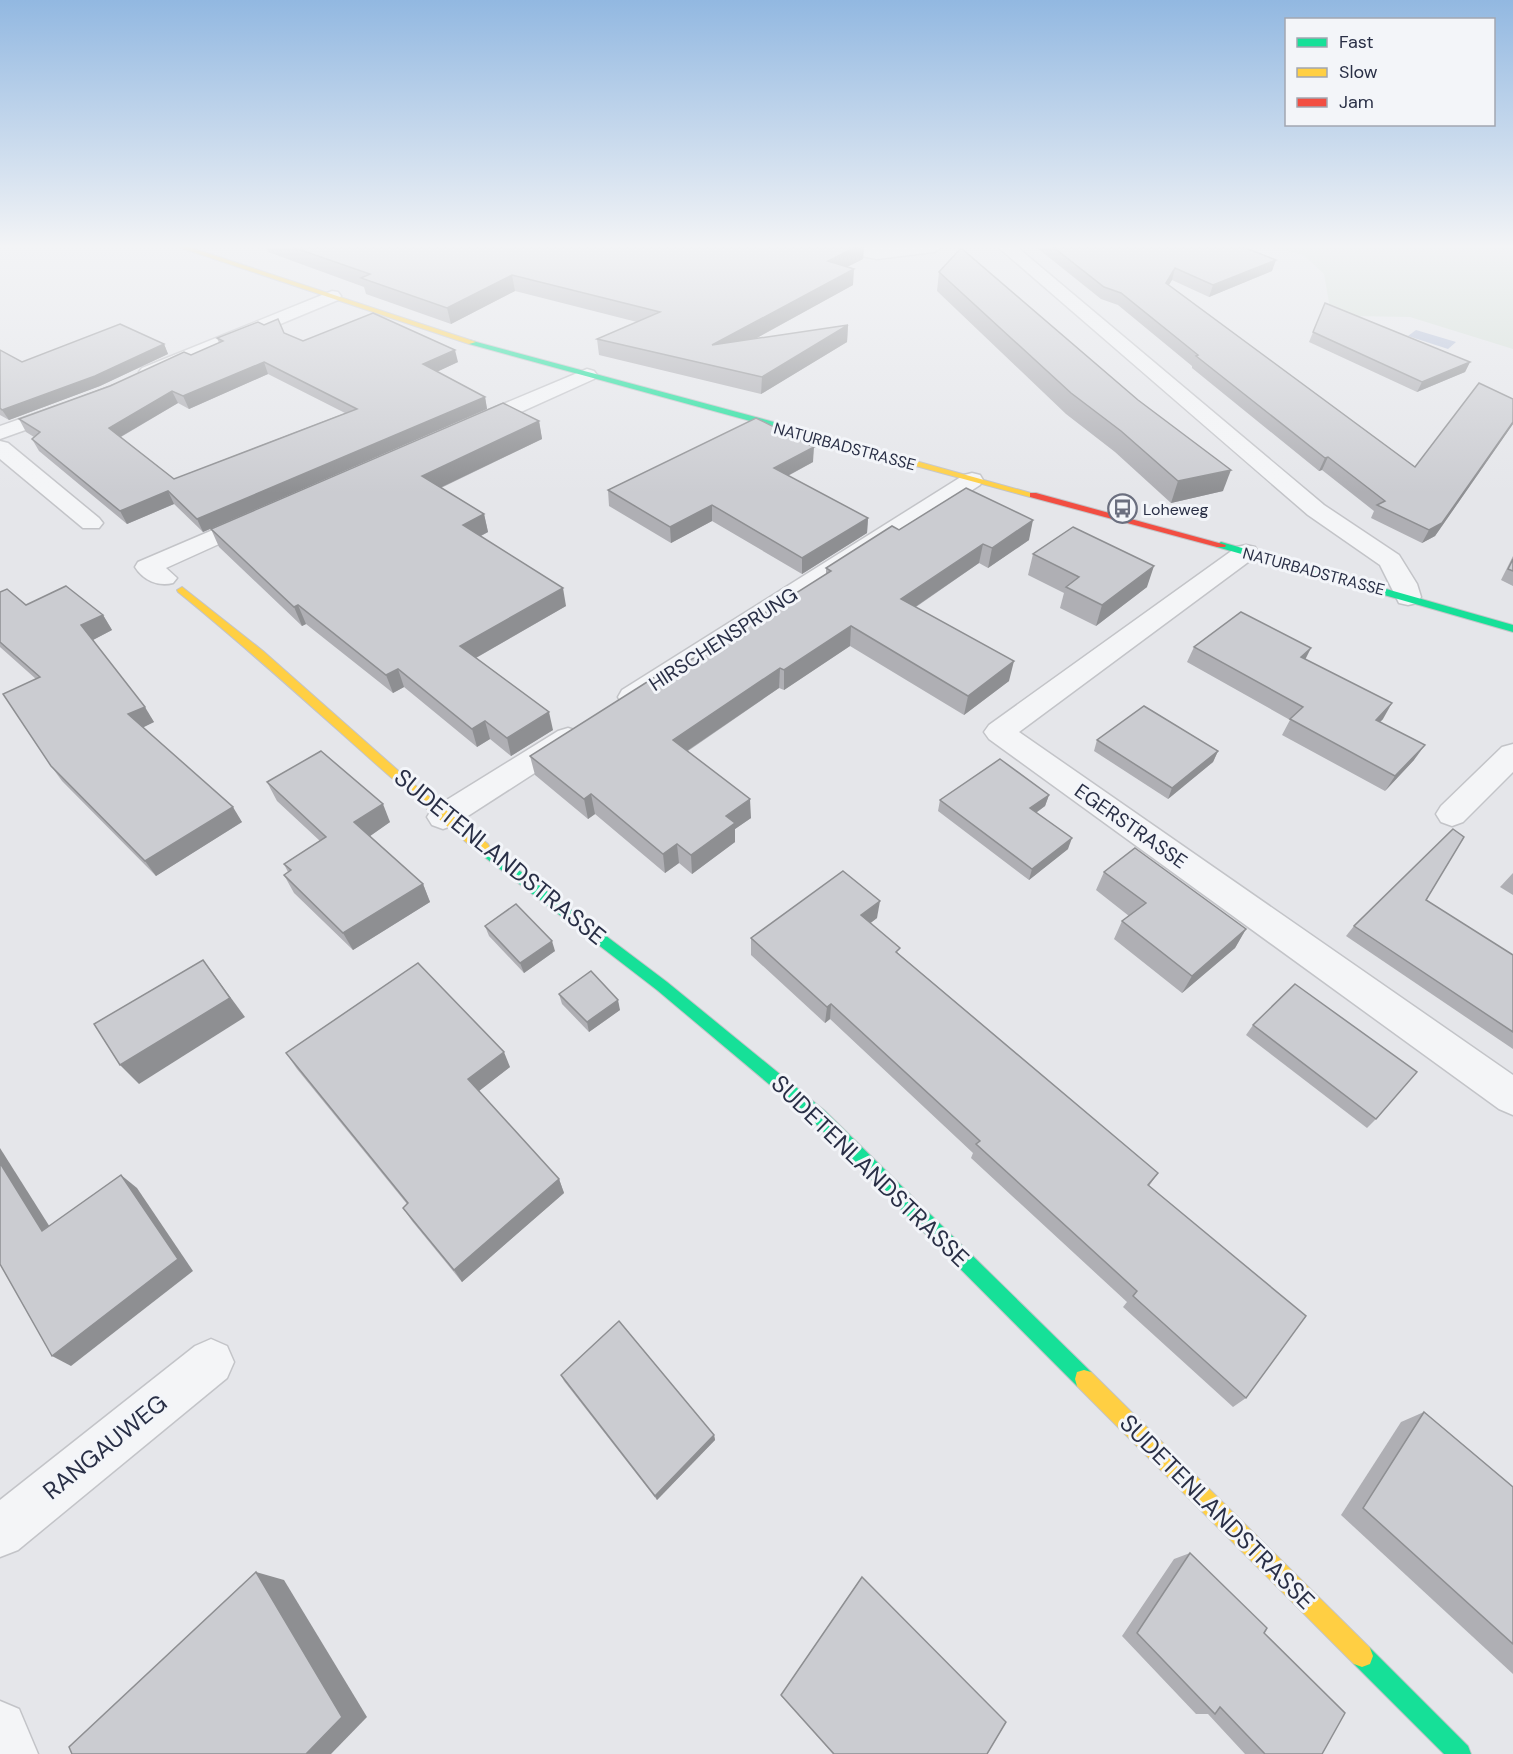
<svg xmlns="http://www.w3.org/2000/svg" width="1513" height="1754" viewBox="0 0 1513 1754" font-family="'DM Sans',sans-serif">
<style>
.green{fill:#d3ded5}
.water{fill:#b2bdd6}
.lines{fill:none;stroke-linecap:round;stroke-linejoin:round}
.street-casing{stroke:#c3c4c8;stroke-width:3}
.fast-casing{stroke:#c3c4c8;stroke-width:2}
.slow-casing{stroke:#c3c4c8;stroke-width:2}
.jam-casing{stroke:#c3c4c8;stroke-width:2}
.street{fill:#f4f5f7;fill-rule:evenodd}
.fast{fill:#16e098;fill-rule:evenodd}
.slow{fill:#ffcf43;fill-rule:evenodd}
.jam{fill:#f24e42;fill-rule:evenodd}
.wall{fill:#afafb4;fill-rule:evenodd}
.shaded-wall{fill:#8e8f92}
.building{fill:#cbccd1;stroke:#8e8f92;stroke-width:1.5;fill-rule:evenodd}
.labels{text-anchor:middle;stroke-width:6;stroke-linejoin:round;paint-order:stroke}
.far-street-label{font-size:16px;fill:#292f46;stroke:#f3f5f9}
.far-poi-label{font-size:16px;fill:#292f46;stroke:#f3f5f9;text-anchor:start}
.street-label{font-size:20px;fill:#292f46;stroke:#f3f5f9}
.near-street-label{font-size:24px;fill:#292f46;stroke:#f3f5f9}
</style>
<rect width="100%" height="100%" fill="#e5e6ea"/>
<path class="green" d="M1271,247H1513V349L1410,317L1352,316L1330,308L1324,274L1304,255Z"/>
<path class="water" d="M1416,330L1456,342L1448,349L1408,336Z"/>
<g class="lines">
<defs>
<g id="street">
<path d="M833,247H942L934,252L877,259L835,251Z"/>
<path d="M998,247H1017L1324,505L1399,555L1417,584L1421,597L1417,603L1408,605L1399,603L1380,565L1308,515Z"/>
<path d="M332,291L338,292L341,296L338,300L156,376H142L139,372L142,368Z"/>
<path d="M587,369L594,371L597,375L594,379L481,430H465L462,425L465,420Z"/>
<path d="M63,404L70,406L73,410L70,414L0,439V426Z"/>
<path d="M0,441L8,443L99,518L103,523L99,528H83L0,459Z"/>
<path d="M972,473L980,475L983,480L980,485L642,704L632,706L622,704L618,697L622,690L964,475Z"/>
<path d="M255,512L263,514L267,519L263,524L166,568L177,578L173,583C158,587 143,580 135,567L138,562Z"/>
<path d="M1246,545L1255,547L1258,552L1255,557L1019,732L1513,1075V1115L1499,1109L989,739L984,732L989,725L1237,547Z"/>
<path d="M568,728L578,731L583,738L578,745L454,825L443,829L432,825L427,817L432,809L558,731Z"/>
<path d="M1513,744V772L1463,822L1452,826L1441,822L1436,814L1441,806L1502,747Z"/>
<path d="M211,1339L227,1346L234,1362L227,1378L18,1550L0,1557V1500L195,1346Z"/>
<path d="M0,1701L19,1709L38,1754H0Z"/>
</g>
<g id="fast">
<path d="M469,340L837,439L838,441L831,443L469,344Z"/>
<path d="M1221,542L1513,625V632L1217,547L1216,545Z"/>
<path d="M483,843L667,982L825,1111L1091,1372L1093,1379L1091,1386L1084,1388L1077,1386L813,1121L657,990L478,852L476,848L478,844Z"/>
<path d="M1362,1645L1370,1648L1468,1746L1471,1754H1444L1354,1664L1351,1656L1354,1648Z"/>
</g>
<g id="slow">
<path d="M178,247H189L476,342L469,344Z"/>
<path d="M831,439H837L1038,495L1030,497L831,443Z"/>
<path d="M182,587L263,651L411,782L488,844L490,848L488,852H478C376,768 281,675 178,592L177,590Z"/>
<path d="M1084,1370L1091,1372L1370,1648L1373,1656L1370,1664L1362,1667L1354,1664L1077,1386L1075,1379L1077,1372Z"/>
</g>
<path id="jam" d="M1030,493H1036L1226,545L1225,547H1217L1030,497Z"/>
</defs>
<use href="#street" class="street-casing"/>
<use href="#fast" class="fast-casing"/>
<use href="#slow" class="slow-casing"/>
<use href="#jam" class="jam-casing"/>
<use href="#street" class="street"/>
<use href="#fast" class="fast"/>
<use href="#slow" class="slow"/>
<use href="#jam" class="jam"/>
</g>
<g class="wall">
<path d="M266,247H864L863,259L847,267L853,285L755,339L848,325L847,342L761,394L599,355L597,339L637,322L515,291L451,324L366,294L364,287L268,252Z"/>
<path d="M1036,247H1243L1272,271L1209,297L1172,280L1168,285L1415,467L1513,399V424L1435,536L1422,543L1371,518L1374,511L1322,470L1319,471L1192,368V366L1118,305L1101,299Z"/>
<path d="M939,272L1223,491L1171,503L1115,452L1066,414L937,291Z"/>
<path d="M1325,303L1470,362L1465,372L1417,392L1309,342Z"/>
<path d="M284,333L303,341L458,362L436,372L485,397L487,409L203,532L174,504L127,524L39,451L32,439L34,437L26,432L19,419L191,355L219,343L217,338ZM268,374L345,413L174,479L121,437L178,403L189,409Z"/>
<path d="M164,344L168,354L100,386L9,420L0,415V350L22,362Z"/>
<path d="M539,421L542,439L441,488L484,514L488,532L481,536L566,606L476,658L553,730L511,756L490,739L477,747L404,687L393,693L306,624L302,626L219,547L211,529Z"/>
<path d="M813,462L788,476L868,518L867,533L802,574L712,521L671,543L609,506L608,490Z"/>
<path d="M899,530L1029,540L988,568L979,563L916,607L1009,681L964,715L850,646L784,690L779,688L688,751L751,818L735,829V842L692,874L679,863L665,873L595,814L588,819L535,775L530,756L670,673L826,575V568Z"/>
<path d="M1033,554L1147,587L1096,626L1060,608L1064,593L1028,575Z"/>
<path d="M1513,556V586L1501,580Z"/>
<path d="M0,592L26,605L103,615L112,630L93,640L154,722L143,727L242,822L156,876L62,781L51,766L36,679L0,647Z"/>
<path d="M1194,647L1305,659L1383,719L1380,722L1414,760L1385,791L1282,735L1290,720L1187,662Z"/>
<path d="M1097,740L1218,751L1213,762L1168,799L1094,751Z"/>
<path d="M267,782L390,822L370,836L423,884L430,902L353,950L294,893L284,875L288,872L284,864L320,841L277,801Z"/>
<path d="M1049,795L1045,806L1036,813L1068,849L1029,880L938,811L940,800Z"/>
<path d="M1104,872L1246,929L1235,948L1182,993L1114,939L1122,921L1129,916L1096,890Z"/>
<path d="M1513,873V895L1500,887Z"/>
<path d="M1426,900L1513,955V1049L1346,936L1354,926Z"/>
<path d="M877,918L870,923L899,954L1158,1173L1149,1186L1246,1398L1233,1407L1123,1307L1127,1302L971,1158L973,1153L830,1019L825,1023L751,955V938Z"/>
<path d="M485,926L555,951L524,973L489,936Z"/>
<path d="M559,994L620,1010L589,1032L562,1004Z"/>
<path d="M1253,1025L1376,1119L1367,1128L1246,1035Z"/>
<path d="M286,1053L510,1067L479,1091L559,1179L564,1193L462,1282L412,1221L403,1208L407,1204L297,1069Z"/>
<path d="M561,1375L714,1435L715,1440L657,1500L564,1381Z"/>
<path d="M1424,1412L1513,1487V1674L1341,1515L1401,1422Z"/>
<path d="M1190,1553L1264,1633L1322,1754H1245L1208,1714H1196L1122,1636L1174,1559Z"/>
<path d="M862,1577L987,1754H833L781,1696Z"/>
</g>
<g class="shaded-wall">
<path d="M856,247H864L863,259L827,277L828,261Z"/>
<path d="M1276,260L1272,271L1209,297L1213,285Z"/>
<path d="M1175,268L1172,280L1163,295L1166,283Z"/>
<path d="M854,269L853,285L713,362L712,345Z"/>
<path d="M512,275L515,291L451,324L447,308Z"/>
<path d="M848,325L847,342L761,394L762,377Z"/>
<path d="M164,344L168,354L100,386L9,420L2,410Z"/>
<path d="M455,350L458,362L426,377L423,364Z"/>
<path d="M264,362L268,374L189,409L183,396Z"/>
<path d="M1470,362L1465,372L1417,392L1422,382Z"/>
<path d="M172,391L178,403L115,440L109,428Z"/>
<path d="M485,397L487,409L203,532L197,519Z"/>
<path d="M539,421L542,439L427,494L422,476Z"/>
<path d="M1513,422V424L1435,536L1422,543L1429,530Z"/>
<path d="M814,447L813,462L774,483V468Z"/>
<path d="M1328,457L1322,470L1319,471L1325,458Z"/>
<path d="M1231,470L1223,491L1171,503L1178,481Z"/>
<path d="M168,491L174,504L127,524L120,511Z"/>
<path d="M712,505V521L671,543L670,527Z"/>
<path d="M484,514L488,532L467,543L463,525Z"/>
<path d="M868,518L867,533L802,574V558Z"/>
<path d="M1033,520L1029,540L988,568L992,548Z"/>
<path d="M983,544L979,563L899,618L901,599Z"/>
<path d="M1154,566L1147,587L1096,626L1102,605Z"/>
<path d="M563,588L566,606L465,664L460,646Z"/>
<path d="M298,605L306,624L302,626L294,607Z"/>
<path d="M103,615L112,630L91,641L81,625Z"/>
<path d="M851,626L850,646L784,690V670Z"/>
<path d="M1311,648L1303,664L1301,657Z"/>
<path d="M1014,661L1009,681L964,715L968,696Z"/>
<path d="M780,668L779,688L675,759L673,740Z"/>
<path d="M398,669L404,687L393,693L386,675Z"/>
<path d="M1392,703L1383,719L1366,735L1376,720Z"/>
<path d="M145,707L154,722L138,730L128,714Z"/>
<path d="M549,712L553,730L511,756L507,738Z"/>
<path d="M485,721L490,739L477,747L472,729Z"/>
<path d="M1425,745L1414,760L1385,791L1395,776Z"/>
<path d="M1218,751L1213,762L1168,799L1172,788Z"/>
<path d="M591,794L595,814L588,819L584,799Z"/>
<path d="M1049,795L1045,806L1027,819L1030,808Z"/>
<path d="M750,799L751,818L735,829V842L692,874L691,855L726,816Z"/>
<path d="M383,804L390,822L363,841L354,822Z"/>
<path d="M233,807L242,822L156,876L145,861Z"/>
<path d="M1072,838L1068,849L1029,880L1032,869Z"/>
<path d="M677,844L679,863L665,873L663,854Z"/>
<path d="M423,884L430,902L353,950L343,933Z"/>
<path d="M880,901L877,918L859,932L861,915Z"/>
<path d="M1246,929L1235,948L1182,993L1192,976Z"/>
<path d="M552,941L555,951L524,973L520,963Z"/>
<path d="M203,960L245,1017L139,1084L120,1065Z"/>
<path d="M618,1000L620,1010L589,1032L587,1022Z"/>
<path d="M831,1004L830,1019L825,1023L827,1007Z"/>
<path d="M504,1052L510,1067L475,1094L468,1079Z"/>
<path d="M0,1148L60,1243L42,1231L0,1163Z"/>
<path d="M121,1175L137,1188L193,1271L71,1366L52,1356Z"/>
<path d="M559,1179L564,1193L462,1282L454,1270Z"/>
<path d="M714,1435L715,1440L657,1500L655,1496Z"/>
<path d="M256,1572L284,1580L367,1717L331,1754H306Z"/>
</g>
<g class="building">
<path d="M292,247H856L828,261L854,269L712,345L848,325L762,377L597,339L660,312L512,275L447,308L361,278L370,274Z"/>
<path d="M1053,247H1243L1276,260L1213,285L1175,268L1166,283L1415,467L1479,383L1513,399V422L1442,523L1429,530L1377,505L1385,501L1328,457L1325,458L1196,356L1198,355L1121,293L1104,287Z"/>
<path d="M961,248L1138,400L1231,470L1178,481L1121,431L1071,393L939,272Z"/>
<path d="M1325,303L1470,362L1422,382L1313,332Z"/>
<path d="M373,313L455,350L423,364L485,397L197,519L168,491L120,511L32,439L40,432L19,419L110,386L184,352L191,355L223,341L217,338L258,322L264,325L278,319L284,333L303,341ZM264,362L357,409L174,479L109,428L172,391L183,396Z"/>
<path d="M120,324L164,344L95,376L2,410L0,408V350L22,362Z"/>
<path d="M503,403L539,421L422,476L484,514L463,525L563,588L460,646L549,712L507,738L485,721L472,729L398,669L386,675L298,605L294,607L211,529Z"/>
<path d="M756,418L814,447L774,468L868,518L802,558L712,505L670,527L608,490Z"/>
<path d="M966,488L1033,520L992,548L983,544L901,599L1014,661L968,696L851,626L784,670L780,668L673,740L750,799L726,816L735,823L691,855L677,844L663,854L591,794L584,799L530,756L666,670L670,673L831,571L826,568L892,526L899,530Z"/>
<path d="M1073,527L1154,566L1102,605L1066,587L1079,577L1033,554Z"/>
<path d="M1513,559V571L1508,569Z"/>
<path d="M66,586L103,615L81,625L145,707L128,714L233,807L145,861L51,766L3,694L40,677L0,642V592L7,589L26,605Z"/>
<path d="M1241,612L1311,648L1301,657L1392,703L1376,720L1425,745L1395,776L1290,719L1303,707L1194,647Z"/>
<path d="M1144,706L1218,751L1172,788L1097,740Z"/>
<path d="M321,751L383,804L354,822L423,884L343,933L284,875L291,870L284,864L326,837L267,782Z"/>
<path d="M1000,759L1049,795L1030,808L1072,838L1032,869L940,800Z"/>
<path d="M1453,829L1464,837L1426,900L1513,955V1032L1354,926Z"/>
<path d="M1135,848L1246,929L1192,976L1122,921L1146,903L1104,872Z"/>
<path d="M843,871L880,901L861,915L900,948L896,952L1158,1173L1148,1185L1306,1316L1246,1398L1133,1296L1137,1291L976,1144L980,1141L831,1004L827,1007L751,938Z"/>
<path d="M516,904L552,941L520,963L485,926Z"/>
<path d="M203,960L230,998L120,1065L94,1024Z"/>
<path d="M418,963L504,1052L468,1079L559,1179L454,1270L403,1208L408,1203L286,1053Z"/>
<path d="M591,971L618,1000L587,1022L559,994Z"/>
<path d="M1295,984L1417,1072L1376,1119L1253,1025Z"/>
<path d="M0,1163L42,1231L121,1175L178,1259L52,1356L0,1264Z"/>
<path d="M619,1321L714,1435L655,1496L561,1375Z"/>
<path d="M1424,1412L1513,1487V1644L1363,1508Z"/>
<path d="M1190,1553L1267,1628L1264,1633L1345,1713L1322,1754H1265L1220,1707L1215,1714L1137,1633Z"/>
<path d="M256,1572L342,1717L306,1754H72L69,1747Z"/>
<path d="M862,1577L1006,1722L987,1754H834L781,1695Z"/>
</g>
<linearGradient id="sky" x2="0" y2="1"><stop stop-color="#92b8e1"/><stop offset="0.5" stop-color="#f3f4f6"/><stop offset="1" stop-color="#f3f4f6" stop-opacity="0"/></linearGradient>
<rect width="1513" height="493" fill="url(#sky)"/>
<defs>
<symbol id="bus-ring" viewBox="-11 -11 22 22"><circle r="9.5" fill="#f3f5f9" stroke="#6b6f7f" stroke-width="1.5"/><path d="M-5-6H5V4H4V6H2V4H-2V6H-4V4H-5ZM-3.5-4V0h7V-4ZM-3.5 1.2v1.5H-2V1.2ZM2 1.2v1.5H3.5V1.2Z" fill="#6b6f7f"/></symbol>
</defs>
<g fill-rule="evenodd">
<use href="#bus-ring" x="1106" y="492" width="33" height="33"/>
</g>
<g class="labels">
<g class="far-street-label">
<text transform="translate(845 446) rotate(15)" y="6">NATURBADSTRASSE</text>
<text transform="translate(1314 571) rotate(15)" y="6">NATURBADSTRASSE</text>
</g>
<g class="far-poi-label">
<text x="1143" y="515">Loheweg</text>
</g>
<g class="street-label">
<text transform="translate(723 639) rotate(-33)" y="7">HIRSCHENSPRUNG</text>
<text transform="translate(1131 826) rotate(35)" y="7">EGERSTRASSE</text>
</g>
<g class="near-street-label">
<text transform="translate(500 857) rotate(39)" y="8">SUDETENLANDSTRASSE</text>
<text transform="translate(870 1171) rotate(44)" y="8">SUDETENLANDSTRASSE</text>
<text transform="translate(105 1447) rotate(-39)" y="8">RANGAUWEG</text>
<text transform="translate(1217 1512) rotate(45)" y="8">SUDETENLANDSTRASSE</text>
</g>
</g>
<rect x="1285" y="18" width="210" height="108" fill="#f3f5f9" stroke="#a2a6b1" stroke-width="1.5"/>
<rect x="1297" y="38" width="30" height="9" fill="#16e098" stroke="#a2a6b1" stroke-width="1.5"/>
<text x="1339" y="48" font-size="18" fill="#292f46">Fast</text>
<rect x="1297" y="68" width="30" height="9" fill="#ffcf43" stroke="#a2a6b1" stroke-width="1.5"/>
<text x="1339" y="78" font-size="18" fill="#292f46">Slow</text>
<rect x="1297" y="98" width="30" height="9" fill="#f24e42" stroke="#a2a6b1" stroke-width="1.5"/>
<text x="1339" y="108" font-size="18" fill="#292f46">Jam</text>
</svg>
